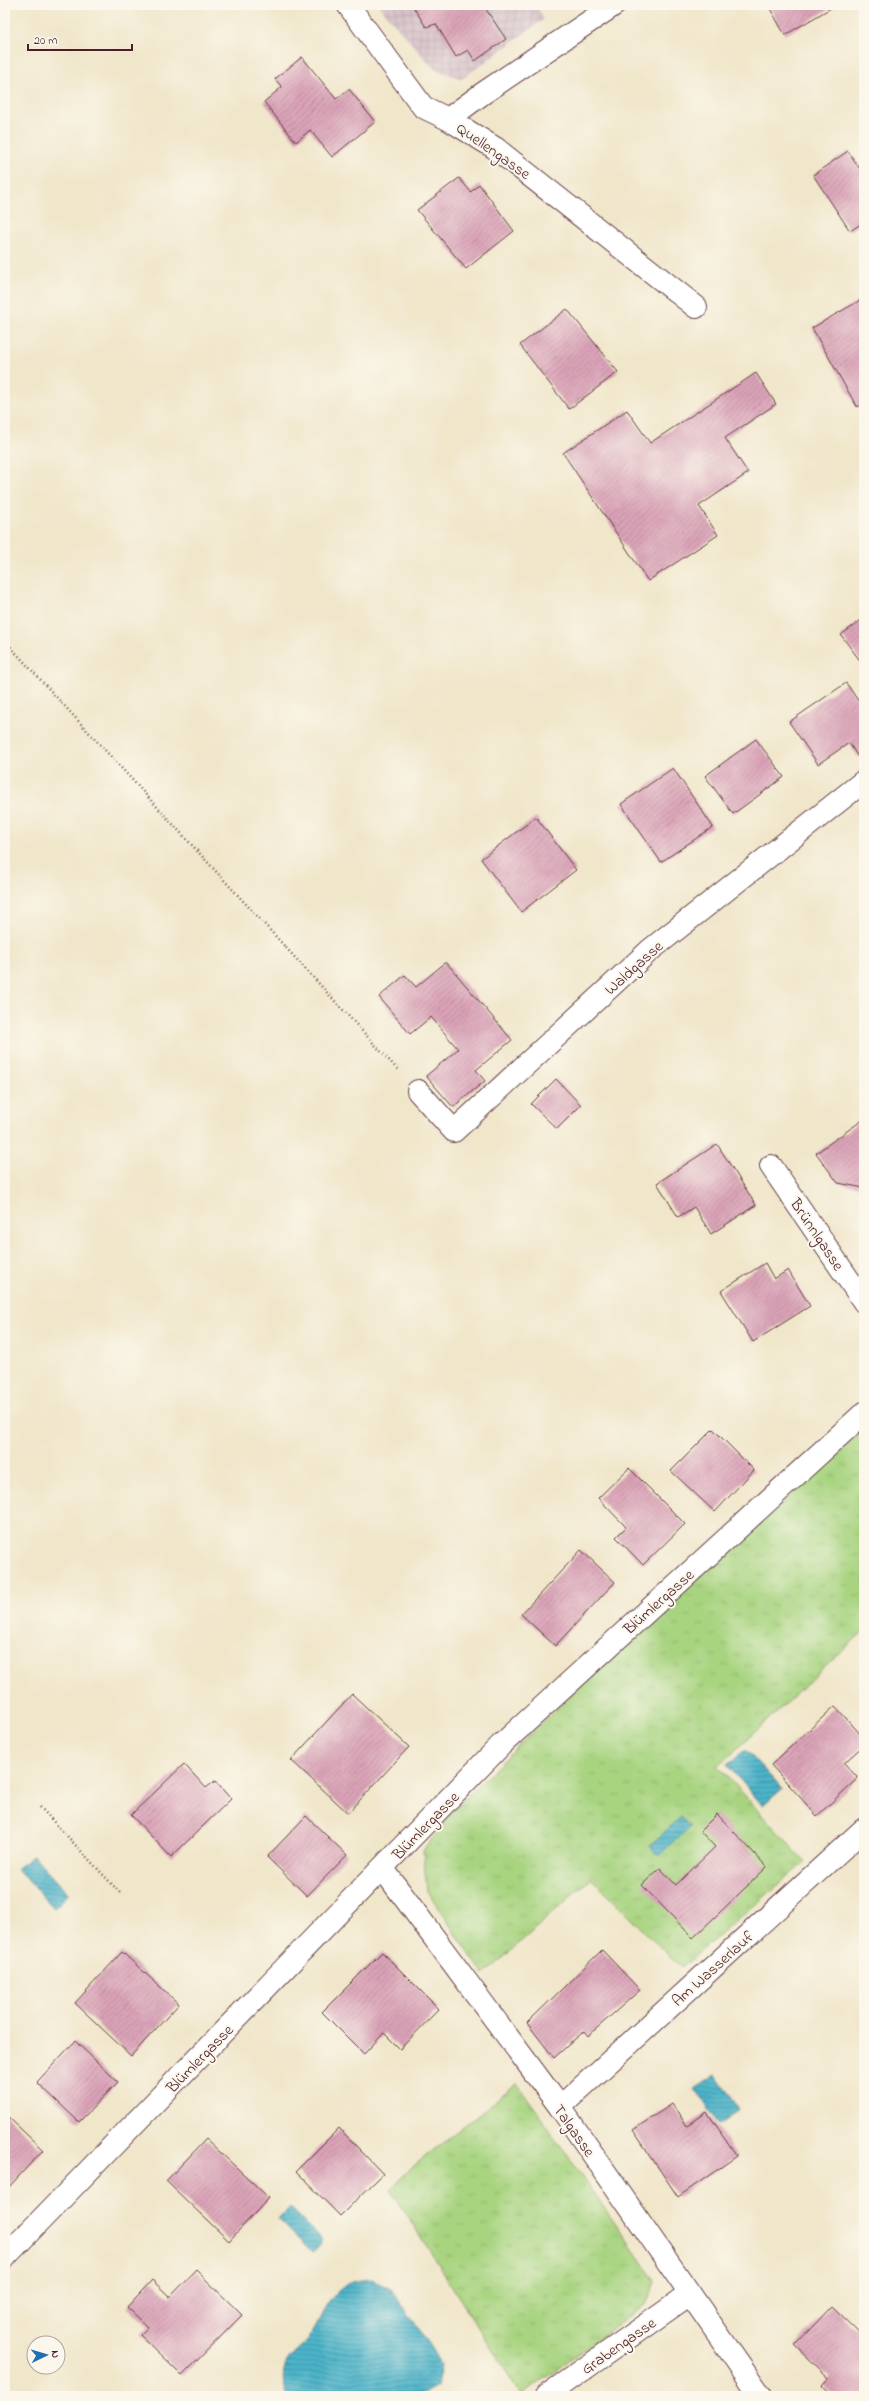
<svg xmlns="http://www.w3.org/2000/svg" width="869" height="2401" viewBox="0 0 869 2401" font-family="'Indie Flower',sans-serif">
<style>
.industrial{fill:url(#industrial-grid)}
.grass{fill:url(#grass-tufts);stroke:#797a56}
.water{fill:url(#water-rules);stroke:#4a6a7a}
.building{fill:url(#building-hatch)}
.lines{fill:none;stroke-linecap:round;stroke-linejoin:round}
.minor-casing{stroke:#633d43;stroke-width:24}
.path{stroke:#633d43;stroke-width:2.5;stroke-dasharray:1 3;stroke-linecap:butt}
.minor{stroke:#fff;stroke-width:22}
.labels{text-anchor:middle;stroke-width:4;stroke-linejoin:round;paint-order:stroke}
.street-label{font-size:16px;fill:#4a1f2b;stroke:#fbf7ec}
</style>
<defs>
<pattern id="industrial-grid" width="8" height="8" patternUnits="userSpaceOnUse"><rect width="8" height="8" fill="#d2bdc5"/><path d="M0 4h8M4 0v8" fill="none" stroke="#b6a2a9"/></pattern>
<pattern id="grass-tufts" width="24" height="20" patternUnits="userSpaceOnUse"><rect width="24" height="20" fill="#a8d480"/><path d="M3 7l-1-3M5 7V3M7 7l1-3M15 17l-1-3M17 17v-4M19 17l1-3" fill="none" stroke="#92b66f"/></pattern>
<pattern id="water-rules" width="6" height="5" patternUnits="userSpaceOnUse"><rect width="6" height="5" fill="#4bb4c9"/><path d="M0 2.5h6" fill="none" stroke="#4092a3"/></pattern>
<pattern id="building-hatch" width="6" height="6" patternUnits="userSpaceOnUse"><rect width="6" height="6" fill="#daa3b7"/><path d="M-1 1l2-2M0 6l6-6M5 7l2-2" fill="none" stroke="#b38495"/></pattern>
</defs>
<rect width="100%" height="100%" fill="#fbf7ec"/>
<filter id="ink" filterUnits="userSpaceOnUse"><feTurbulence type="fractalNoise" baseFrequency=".025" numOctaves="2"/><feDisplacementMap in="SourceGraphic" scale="8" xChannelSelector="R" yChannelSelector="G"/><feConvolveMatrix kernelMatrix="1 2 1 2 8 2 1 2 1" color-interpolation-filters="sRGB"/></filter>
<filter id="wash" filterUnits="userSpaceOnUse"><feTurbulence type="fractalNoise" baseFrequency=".012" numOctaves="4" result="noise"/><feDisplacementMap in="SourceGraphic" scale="16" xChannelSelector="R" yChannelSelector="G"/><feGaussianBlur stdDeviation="0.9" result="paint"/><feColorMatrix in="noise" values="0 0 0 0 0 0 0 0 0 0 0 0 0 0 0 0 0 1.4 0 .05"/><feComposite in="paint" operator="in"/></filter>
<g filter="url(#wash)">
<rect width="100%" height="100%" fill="#f0e6ca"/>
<path class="industrial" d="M378,5H535L544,19L462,79L434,69Z"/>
<g class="grass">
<path d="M864,1430V1631L718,1766L805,1862L681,1968L591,1878L484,1975L427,1891L423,1851L459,1804L617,1650Z"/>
<path d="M517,2083L655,2281L648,2303L521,2395L391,2190L405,2173Z"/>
</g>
<g class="water">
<path d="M745,1749L782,1789L763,1806L727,1765Z"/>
<path d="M681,1817L690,1827L658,1856L649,1846Z"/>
<path d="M33,1855L69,1894L54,1908L17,1869Z"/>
<path d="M716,2075L740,2110L719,2124L695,2089Z"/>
<path d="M290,2207L323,2241L312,2253L278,2219Z"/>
<path d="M373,2279L392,2290L432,2348L441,2364L437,2386L419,2396H288C283,2387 282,2377 285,2366C289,2354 300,2350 307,2340C320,2323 325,2300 343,2287C353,2280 362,2280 373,2279Z"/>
</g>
<g id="blocks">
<g class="building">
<path d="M412,5H483L506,39L475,61L468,50L456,57L436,24L426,27Z"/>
<path d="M768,5H836L785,35Z"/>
<path d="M302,57L336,99L349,89L375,122L332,157L310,130L296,142L264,102L282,87L275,79Z"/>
<path d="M848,151L864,175V222L850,231L813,175Z"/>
<path d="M459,178L471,192L479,184L514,231L466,269L417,210Z"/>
<path d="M864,298V403L857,407L812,328Z"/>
<path d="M567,309L618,372L569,409L520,345Z"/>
<path d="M756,373L776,404L725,438L748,473L699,506L718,535L648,581L563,453L627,410L650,443Z"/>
<path d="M864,618V666L841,635Z"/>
<path d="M846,683L864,709V754L858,757L849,743L818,764L789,722Z"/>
<path d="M756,739L784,777L733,814L705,776Z"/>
<path d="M673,768L713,827L661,862L621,804Z"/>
<path d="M536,817L576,870L521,912L481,859Z"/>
<path d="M446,962L512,1040L476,1070L485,1081L453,1107L426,1076L458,1049L431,1017L410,1034L379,997L405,975L416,987Z"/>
<path d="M556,1079L581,1105L557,1129L531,1104Z"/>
<path d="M864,1119V1188L838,1183L816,1153Z"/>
<path d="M717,1144L756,1205L711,1234L694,1207L678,1217L657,1183Z"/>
<path d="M765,1263L774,1279L788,1270L810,1306L753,1342L721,1291Z"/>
<path d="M713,1429L754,1470L715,1512L671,1471Z"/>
<path d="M629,1468L685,1524L643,1565L616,1537L626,1527L598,1498Z"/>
<path d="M581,1550L615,1582L555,1646L521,1614Z"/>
<path d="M352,1694L409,1747L348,1813L291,1760Z"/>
<path d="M835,1706L864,1738V1745L844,1763L858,1778L817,1816L771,1765Z"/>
<path d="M184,1764L206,1788L215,1781L231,1799L171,1857L131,1815Z"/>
<path d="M717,1814L767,1867L693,1938L642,1885L660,1868L676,1885L715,1847L700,1831Z"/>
<path d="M306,1816L347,1855L307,1896L267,1857Z"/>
<path d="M602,1950L640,1990L588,2036L584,2031L554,2058L527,2023Z"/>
<path d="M122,1952L179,2004L131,2056L75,2003Z"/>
<path d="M382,1952L439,2009L400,2049L384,2033L364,2054L322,2012Z"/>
<path d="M75,2041L118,2082L79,2122L37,2082Z"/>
<path d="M672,2104L687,2126L707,2112L737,2156L678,2197L633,2130Z"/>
<path d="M5,2114L43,2150L8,2188L5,2185Z"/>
<path d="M339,2128L383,2174L340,2216L296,2171Z"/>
<path d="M206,2139L269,2198L229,2241L166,2181Z"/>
<path d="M196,2270L242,2315L182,2376L140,2335L148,2327L127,2307L152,2280L170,2297Z"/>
<path d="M832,2306L864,2337V2396H834L822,2385L829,2378L795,2345Z"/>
</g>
</g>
</g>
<g filter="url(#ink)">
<use href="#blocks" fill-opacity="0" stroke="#633d43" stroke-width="1"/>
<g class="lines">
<defs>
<g id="minor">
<path d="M348,5L423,107L448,119L495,148L696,307"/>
<path d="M448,119L482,94L614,5"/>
<path d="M418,1091L454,1131L649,951L864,781"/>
<path d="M771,1166L864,1302"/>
<path d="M383,1869L560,2107L761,2396"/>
<path d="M560,2107L864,1829"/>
<path d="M5,2257L501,1745L864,1413"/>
<path d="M546,2396L690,2294"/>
</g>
</defs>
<use href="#minor" class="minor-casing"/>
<g class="path">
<path d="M5,641L398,1070"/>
<path d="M40,1807L122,1895"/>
</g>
<use href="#minor" class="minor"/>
</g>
</g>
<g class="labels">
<g class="street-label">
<text transform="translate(494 150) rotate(35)" y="6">Quellengasse</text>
<text transform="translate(633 967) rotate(-42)" y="6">Waldgasse</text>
<text transform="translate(818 1234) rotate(56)" y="6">Brünnlgasse</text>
<text transform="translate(658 1601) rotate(-42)" y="6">Blümlergasse</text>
<text transform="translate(425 1825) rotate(-46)" y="6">Blümlergasse</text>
<text transform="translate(712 1968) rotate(-42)" y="6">Am Wasserlauf</text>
<text transform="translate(199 2058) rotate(-46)" y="6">Blümlergasse</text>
<text transform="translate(575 2130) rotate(55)" y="6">Talgasse</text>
<text transform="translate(618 2345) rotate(-35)" y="6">Grabengasse</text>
</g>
</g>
<rect width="869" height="2401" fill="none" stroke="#fbf7ec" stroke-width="20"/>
<g transform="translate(46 2355) rotate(85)"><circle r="19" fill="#fbf7ec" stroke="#b4a19f"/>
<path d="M0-3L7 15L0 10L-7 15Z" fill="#1f6fb2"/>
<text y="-6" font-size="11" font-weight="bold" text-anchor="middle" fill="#4a1f2b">N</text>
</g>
<path d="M28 44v6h104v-6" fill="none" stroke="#4a1f2b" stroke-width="2"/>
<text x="34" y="44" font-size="12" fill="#4a1f2b" stroke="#fbf7ec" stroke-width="3" paint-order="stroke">20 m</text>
</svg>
